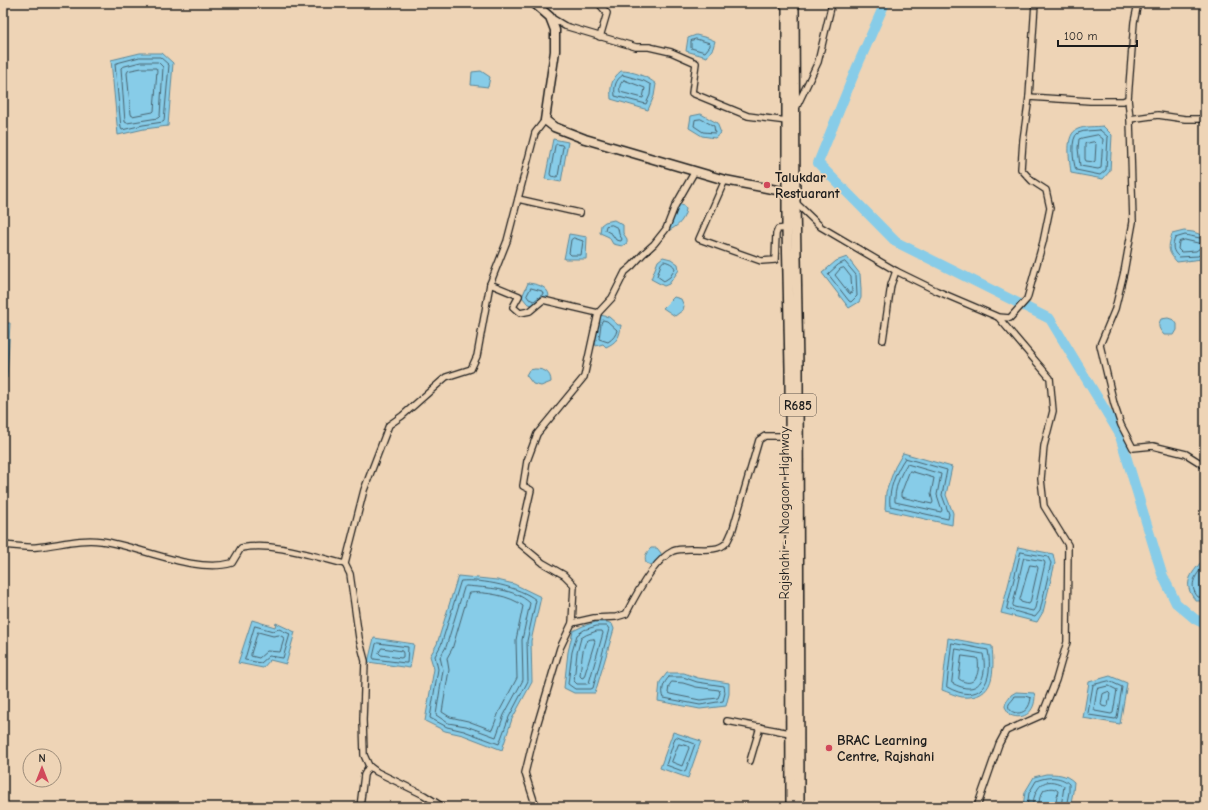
<svg xmlns="http://www.w3.org/2000/svg" width="1208" height="810" viewBox="0 0 1208 810" font-family="'Comic Neue',sans-serif">
<style>
.water{fill:#87cce8;stroke:#5c8696}
.lines{fill:none;stroke-linecap:round;stroke-linejoin:round}
.shore{stroke:#47626e;stroke-width:1}
.river{stroke:#87cce8;stroke-width:10}
.street-casing{stroke:#1c1c1c;stroke-width:8}
.secondary-casing{stroke:#1c1c1c;stroke-width:11}
.primary-casing{stroke:#1c1c1c;stroke-width:12}
.street{stroke:#eed4b6;stroke-width:5.5}
.secondary{stroke:#eed4b6;stroke-width:8}
.primary{stroke:#eed4b6;stroke-width:9}
.poi-dot{fill:#d1495b;stroke:#eed4b6;stroke-width:1.5}
.labels{text-anchor:middle;stroke-width:3.5;stroke-linejoin:round;paint-order:stroke}
.shield{fill:#eed4b6;stroke:#5b534a;stroke-width:1}
.shield-label{font-size:13px;font-weight:bold;fill:#1c1c1c}
.poi-label{font-size:14px;font-weight:bold;fill:#1c1c1c;stroke:#eed4b6;text-anchor:start}
.street-label{font-size:14px;fill:#1c1c1c;stroke:#eed4b6}
</style>
<rect width="100%" height="100%" fill="#eed4b6"/>
<filter id="ink" filterUnits="userSpaceOnUse"><feTurbulence type="fractalNoise" baseFrequency=".025" numOctaves="2"/><feDisplacementMap in="SourceGraphic" scale="8" xChannelSelector="R" yChannelSelector="G"/><feConvolveMatrix kernelMatrix="1 2 1 2 8 2 1 2 1" color-interpolation-filters="sRGB"/></filter>
<g filter="url(#ink)">
<g class="water">
<path d="M696,35L708,38L715,41L713,48L707,57L686,51L688,38Z"/>
<path d="M140,53H162L173,63L168,126L144,129L118,135L111,60Z"/>
<path d="M481,71L490,77L488,87L471,85L472,72Z"/>
<path d="M621,71C632,71 647,76 656,84L654,96L648,110L611,99C610,87 611,79 621,71Z"/>
<path d="M701,114L717,123L721,133L715,138L702,136L689,128L691,116Z"/>
<path d="M1103,126L1112,135L1110,171L1103,179L1071,173C1070,162 1064,134 1078,129C1085,126 1095,127 1103,126Z"/>
<path d="M553,139L568,142L561,182L545,179Z"/>
<path d="M679,204L684,206L686,209C684,221 678,226 668,231V219Z"/>
<path d="M614,220L623,225V233L627,239V243L622,246L613,244L609,237L600,233L601,225L605,222Z"/>
<path d="M1184,231L1193,232L1205,236V252L1202,259L1177,262C1167,251 1168,248 1172,234Z"/>
<path d="M569,234L587,237L586,259H564Z"/>
<path d="M663,257L671,259L678,264L679,270L669,284L664,286L651,279L658,261Z"/>
<path d="M847,257L860,274L861,289V298L859,302L849,308L822,273L836,261Z"/>
<path d="M528,283C536,284 548,286 549,296L534,306L527,303L522,297Z"/>
<path d="M674,297L681,299L684,306L683,310L675,316L663,308Z"/>
<path d="M600,315L609,317L618,325H621C620,337 617,342 606,347L603,344L596,346L595,342Z"/>
<path d="M1168,318L1174,320L1177,324V330L1174,335H1164C1159,329 1157,326 1161,319Z"/>
<path d="M3,323H10L7,378H3Z"/>
<path d="M535,369C544,369 551,372 551,382L541,386L533,384L526,375L529,370Z"/>
<path d="M903,453L952,467L946,495L953,513L952,525L885,510L886,492L895,467Z"/>
<path d="M1018,547L1053,554L1055,563L1043,612L1037,622L1001,613Z"/>
<path d="M651,548H657L661,553V557L655,564L651,565L646,563C644,556 646,553 651,548Z"/>
<path d="M1205,557V601H1196C1180,582 1193,573 1205,557Z"/>
<path d="M458,576L497,580L514,584L541,597L531,641L532,682L512,719L502,750L463,735L445,731L425,721L434,669L430,656L437,644Z"/>
<path d="M252,620L275,627L276,623L295,632L286,664L270,660L263,668L238,663Z"/>
<path d="M596,622H607L612,624L614,629L595,693H574L564,688L568,652L573,631L583,626Z"/>
<path d="M374,638L414,644L410,668L368,662Z"/>
<path d="M948,638L992,646C994,670 996,700 962,697C956,696 948,692 942,690Z"/>
<path d="M667,673H684L698,678L729,683V694L726,706L700,709L658,701L660,682Z"/>
<path d="M1110,676L1127,683L1120,724L1083,718L1089,682Z"/>
<path d="M1016,692L1034,693L1035,696C1035,711 1025,721 1010,715L1005,707C1005,701 1009,700 1011,695Z"/>
<path d="M673,732L701,741L688,778L660,768Z"/>
<path d="M1046,774C1057,774 1066,774 1074,782L1073,792L1070,807H1023L1025,792L1034,777Z"/>
</g>
<g class="lines">
<g class="shore">
<path d="M696,39L710,43V46L705,52L691,48V41Z"/>
<path d="M140,57H160L169,65L164,121L163,122L143,125L122,130L121,128L115,64L117,63Z"/>
<path d="M141,62H158L163,67L160,116L158,118L127,123L125,122L121,68L122,67Z"/>
<path d="M142,68H156L157,70L154,111L153,112L132,116L131,114L127,73L128,71Z"/>
<path d="M623,75L644,81L651,85L650,95L646,104L615,96C614,87 615,80 623,75Z"/>
<path d="M624,80L645,88L643,98L620,92C619,88 620,82 624,80Z"/>
<path d="M701,119L714,126L715,133L703,132L694,126L695,120Z"/>
<path d="M1100,130L1108,137L1106,170L1100,175L1076,170C1073,162 1070,138 1078,133C1084,130 1094,131 1100,130Z"/>
<path d="M1098,135L1103,139L1101,168L1098,169L1080,166L1078,148L1079,139L1082,138Z"/>
<path d="M1094,142L1096,144L1095,161L1094,162L1086,161L1085,159V144Z"/>
<path d="M557,144L562,145L563,147L558,176L556,177L551,176L550,174L555,146Z"/>
<path d="M612,225L618,228L619,234L622,239L621,241L616,240L612,234L605,230L606,226Z"/>
<path d="M574,238L583,241L581,255H571L569,253L571,240Z"/>
<path d="M1205,239L1185,235L1175,238C1172,246 1172,251 1179,257L1198,256L1202,253L1205,252"/>
<path d="M1185,240L1202,244L1203,246L1196,251L1181,252L1178,249L1179,242Z"/>
<path d="M664,261C668,262 674,264 675,269L670,277L664,281L657,276L661,264Z"/>
<path d="M845,262L856,275L857,296L851,302L849,301L828,274L838,265Z"/>
<path d="M844,268L851,277L852,292L851,294L849,293L835,275L840,269Z"/>
<path d="M531,288L542,291L543,294L534,301L529,299L527,296Z"/>
<path d="M603,320L607,321L617,330C616,335 613,339 608,342L599,339L601,324Z"/>
<path d="M3,327L5,329L3,374"/>
<path d="M905,458L947,470L942,495L949,514L948,519L890,506C888,491 896,471 905,458Z"/>
<path d="M907,464L941,474L937,495L942,510L941,512L895,502C894,490 900,474 907,464Z"/>
<path d="M910,471L934,478L931,494L933,502L932,504L901,497V494Z"/>
<path d="M1021,552L1048,557L1051,563L1040,611L1035,617L1007,609Z"/>
<path d="M1024,558H1026L1044,561L1045,563L1035,608L1033,611L1014,607L1013,605Z"/>
<path d="M1205,564C1197,574 1187,584 1198,597H1205"/>
<path d="M1030,565L1037,566L1038,568L1030,603L1028,604L1021,602L1020,600Z"/>
<path d="M461,581C482,579 520,587 536,600L527,641L528,681L509,717L499,744L464,731L447,727L430,718L438,669L435,656L441,645Z"/>
<path d="M466,586C487,588 514,588 530,603L522,640L523,680L504,715L496,737L466,726L448,723L436,715L443,670L440,657L446,647L464,588Z"/>
<path d="M469,593C483,591 512,596 523,606L516,640L517,678L499,712L492,730L468,721L450,717L442,712L449,670L447,658L452,649Z"/>
<path d="M255,626L273,631L279,629L290,634L283,658L269,656L261,663L245,660Z"/>
<path d="M597,626H607L609,629L593,688L591,689H575L568,684L572,652L577,635L584,630Z"/>
<path d="M597,631H602L603,633L589,683L587,684H577L574,681L577,653L581,638L586,635Z"/>
<path d="M258,632L273,636L279,635L283,637L284,639L280,652L267,651L259,658L251,656V654Z"/>
<path d="M594,639L595,641L584,677L582,678L580,676C581,669 582,645 587,641C589,639 592,639 594,639Z"/>
<path d="M378,643L408,647L407,663H405L374,659L373,657L376,644Z"/>
<path d="M952,643L988,650C994,682 981,706 947,687Z"/>
<path d="M382,648L402,651L403,653V657L401,658L381,655L379,653Z"/>
<path d="M956,649L983,654C988,678 979,698 952,683Z"/>
<path d="M962,656L977,658L978,660C980,673 975,690 959,679Z"/>
<path d="M669,677H683L697,682L724,686L725,693L723,701L700,705L664,698C661,691 663,683 669,677Z"/>
<path d="M1109,681L1122,687L1117,718L1115,719L1089,715L1088,713L1093,685Z"/>
<path d="M672,682L683,683L696,687L719,690L720,693L718,698L700,700L670,694L668,693L669,686Z"/>
<path d="M1109,686L1117,690L1113,713L1111,714L1095,711L1094,709L1097,689Z"/>
<path d="M1108,692L1110,694L1108,706L1106,707L1102,706L1101,704L1103,694Z"/>
<path d="M1015,696H1025L1031,698C1028,721 1005,713 1009,704C1010,702 1014,699 1015,696Z"/>
<path d="M677,737L695,744L685,772L666,765L675,738Z"/>
<path d="M679,744L688,746L689,748L682,766L672,762Z"/>
<path d="M1027,807L1029,793L1036,781C1046,777 1060,775 1069,784V792L1066,807"/>
<path d="M1032,807C1035,788 1043,774 1064,786L1061,807"/>
<path d="M1038,807L1040,797L1044,790C1048,788 1054,787 1058,791L1055,807"/>
</g>
<path class="river" d="M885,3L856,69L818,163L896,242L1050,319L1119,433L1162,574L1176,603L1195,619L1205,624"/>
<defs>
<g id="street">
<path d="M780,3L787,8"/>
<path d="M1138,3L1134,22L1128,99L1130,119L1133,222L1124,272L1115,309L1100,345L1114,404L1121,425L1133,448L1153,446L1186,454L1205,466"/>
<path d="M550,17L565,26L636,47H649L671,52L696,63L692,93L748,116L787,121"/>
<path d="M600,37L607,13L601,6"/>
<path d="M1029,97L1090,101H1123L1128,99"/>
<path d="M796,108L818,62L832,3"/>
<path d="M1130,119L1158,115L1185,119H1205"/>
<path d="M725,180L699,239L761,261L775,260L776,234L778,229L787,228"/>
<path d="M518,199L580,213"/>
<path d="M795,202L821,227L896,271L937,291L998,317L1050,378L1053,411L1044,446L1041,479L1044,506L1068,545L1067,642L1056,680L1042,715L1006,731L999,744L977,807"/>
<path d="M490,284L519,296L513,307L520,313L530,311L543,300L598,313"/>
<path d="M998,317L1010,318L1027,299L1043,242L1050,208L1046,190L1032,181L1021,169L1023,140L1029,97L1035,3"/>
<path d="M883,340L891,285L896,271"/>
<path d="M3,545C14,546 26,548 37,547C58,545 80,538 101,541C140,546 194,574 232,563L241,548C275,542 312,556 345,564"/>
<path d="M572,623L574,585L564,575L543,563L519,543L531,490L523,486L527,461L537,434L584,377L598,313L612,298L625,272L632,266L643,254L654,244L666,229L675,206L695,171"/>
<path d="M727,721L790,733"/>
<path d="M750,761L760,727"/>
<path d="M360,807L364,775L369,766"/>
<path d="M443,807L424,795L377,772L369,766L364,755L363,720L365,661L359,638L350,574L345,564L364,490L389,425L402,416L446,377L471,369L477,356L490,284L507,241L535,133L545,120"/>
<path d="M536,807L525,773L535,732L560,648L572,623L594,618L616,617L626,614C635,596 654,560 673,551C687,545 716,555 726,543C729,540 730,535 732,532L759,440L765,436H790"/>
</g>
<path id="secondary" d="M534,3L550,17L555,30V51L545,120L554,127L585,139L725,180L787,192"/>
<g id="primary">
<path d="M787,3V228L790,368L791,807"/>
<path d="M794,3L795,202L798,367L799,807"/>
</g>
</defs>
<use href="#street" class="street-casing"/>
<use href="#secondary" class="secondary-casing"/>
<use href="#primary" class="primary-casing"/>
<use href="#street" class="street"/>
<use href="#secondary" class="secondary"/>
<use href="#primary" class="primary"/>
</g>
</g>
<g class="poi-dot">
<circle cx="767" cy="185" r="4"/>
<circle cx="829" cy="748" r="4"/>
</g>
<g class="labels">
<rect class="shield" x="780" y="394" width="36" height="22" rx="3"/>
<g class="shield-label">
<text x="798" y="410">R685</text>
</g>
<g class="poi-label">
<text x="775" y="182">Talukdar<tspan x="775" dy="16">Restuarant</tspan></text>
<text x="837" y="745">BRAC Learning<tspan x="837" dy="16">Centre, Rajshahi</tspan></text>
</g>
<g class="street-label">
<text transform="translate(784 513) rotate(-90)" y="5">Rajshahi - Naogaon Highway</text>
</g>
</g>
<rect width="1208" height="810" fill="none" stroke="#eed4b6" stroke-width="16"/>
<rect x="8" y="8" width="1192" height="794" fill="none" stroke="#1c1c1c" stroke-width="1.5" filter="url(#ink)"/>
<g transform="translate(42 768)"><circle r="19" fill="#eed4b6" stroke="#9a8a78"/>
<path d="M0-3L7 15L0 10L-7 15Z" fill="#d1495b"/>
<text y="-6" font-size="11" font-weight="bold" text-anchor="middle" fill="#1c1c1c">N</text>
</g>
<path d="M1058 40v6h79v-6" fill="none" stroke="#1c1c1c" stroke-width="2"/>
<text x="1064" y="40" font-size="12" fill="#1c1c1c" stroke="#eed4b6" stroke-width="3" paint-order="stroke">100 m</text>
</svg>
